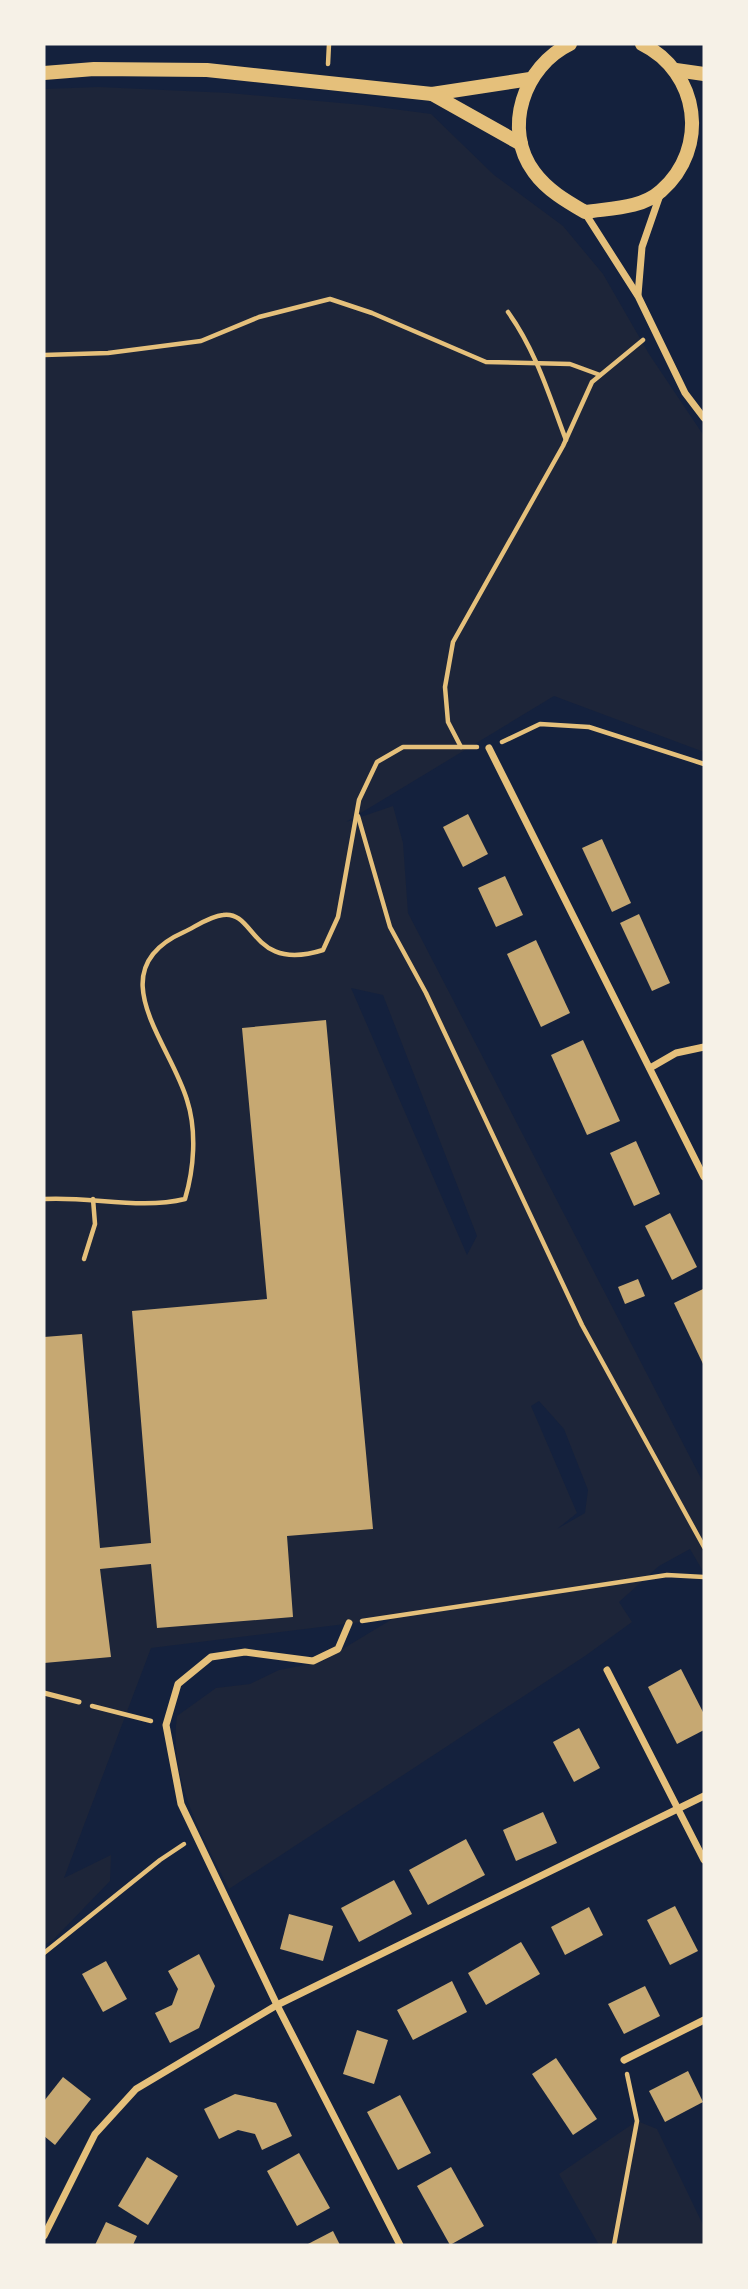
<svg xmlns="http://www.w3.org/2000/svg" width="748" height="2289" viewBox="0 0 748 2289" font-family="'Noto Sans',sans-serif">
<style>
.green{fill:#1d2539;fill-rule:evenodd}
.building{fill:#c6a872}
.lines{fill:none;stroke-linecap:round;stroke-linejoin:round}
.path{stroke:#e5c07b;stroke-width:4.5}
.service{stroke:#e5c07b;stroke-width:5}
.minor{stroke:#e5c07b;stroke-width:7}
.secondary{stroke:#e5c07b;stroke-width:14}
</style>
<rect width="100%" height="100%" fill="#14213d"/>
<g class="green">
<path d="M99,87L229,93L363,105L431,114L494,175L563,226L603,274L649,354L704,436V752L554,696L346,822L393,806L403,843L408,913L704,1484V1573L690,1549L659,1566L619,1602L632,1622L585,1656L229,1889C202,1836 168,1778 177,1716L216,1688L250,1684L279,1670L321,1662L394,1618L151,1648L64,1878L111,1855L110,1881L54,1939L44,1945V89ZM351,988L383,995L477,1236L467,1255ZM539,1401L564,1429L588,1490L585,1513L557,1529L577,1513L531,1406Z"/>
<path d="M637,2121L657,2129L704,2227V2245H599L559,2174Z"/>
</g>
<g class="building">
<path d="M468,814L488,854L463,867L443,827Z"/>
<path d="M602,839L631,903L612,912L582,848Z"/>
<path d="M505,876L523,915L496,927L478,888Z"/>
<path d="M639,914L670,983L652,991L620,923Z"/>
<path d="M536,940L570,1013L541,1027L507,954Z"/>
<path d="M326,1020L373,1529L287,1536L293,1617L157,1628L151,1564L100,1569L111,1657L44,1663V1337L82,1334L100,1548L151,1543L132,1311L267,1299L242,1028Z"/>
<path d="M583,1040L620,1121L587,1135L551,1055Z"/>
<path d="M636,1141L660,1194L634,1206L610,1153Z"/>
<path d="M670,1213L697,1267L672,1280L645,1226Z"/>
<path d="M638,1279L645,1296L625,1304L618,1287Z"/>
<path d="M703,1289L704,1290V1366L674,1303Z"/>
<path d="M681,1669L704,1714V1730L677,1744L648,1687Z"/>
<path d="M579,1728L600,1768L574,1782L553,1742Z"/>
<path d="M543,1812L557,1843L516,1861L503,1830Z"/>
<path d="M466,1839L485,1875L428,1905L409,1870Z"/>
<path d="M394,1880L412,1914L359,1942L341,1908Z"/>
<path d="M675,1906L698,1951L670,1965L647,1920Z"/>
<path d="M589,1907L603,1935L565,1955L551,1927Z"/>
<path d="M289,1914L333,1926L323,1961L280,1949Z"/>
<path d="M521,1942L540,1974L486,2005L468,1973Z"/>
<path d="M199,1954L215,1986L199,2028L170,2043L155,2013L172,2005L178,1989L168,1971Z"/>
<path d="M106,1961L127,1999L103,2012L82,1974Z"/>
<path d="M452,1981L467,2012L413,2040L397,2010Z"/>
<path d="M645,1986L660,2016L624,2034L608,2004Z"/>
<path d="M357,2030L388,2040L374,2084L343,2074Z"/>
<path d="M556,2058L597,2119L573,2135L532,2074Z"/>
<path d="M688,2071L703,2102L665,2122L649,2091Z"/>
<path d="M63,2077L91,2099L55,2145L44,2136V2101Z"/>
<path d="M235,2094L276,2103L292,2136L262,2150L255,2134L238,2130L219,2139L204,2109Z"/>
<path d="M400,2095L431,2153L398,2170L367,2112Z"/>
<path d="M299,2153L330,2208L297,2226L267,2171Z"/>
<path d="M147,2157L178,2176L148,2225L118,2206Z"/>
<path d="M451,2167L484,2226L450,2245L417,2186Z"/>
<path d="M106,2222L137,2236L133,2245H95Z"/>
<path d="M333,2231L340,2245H306Z"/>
</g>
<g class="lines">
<g class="path">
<path d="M328,64L329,44"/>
<path d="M508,312C536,351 549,395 566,440"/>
<path d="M44,355L108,353L201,341L259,317L330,299L372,313L486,362L570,364L600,375"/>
<path d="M502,742L540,724L589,727L704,764"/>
<path d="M461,747L448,722L445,687L453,642L563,446L592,382L643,340"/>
<path d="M358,816L390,927L426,993L582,1325L704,1547"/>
<path d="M44,1199C90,1196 140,1210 185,1199C194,1169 197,1131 187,1100C170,1042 98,970 184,932C195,927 210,916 223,915C256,910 251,973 323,950L338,917L359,800L377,762L403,747H477"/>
<path d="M84,1259L95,1224L93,1199"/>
<path d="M362,1621L667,1575L704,1577"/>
<path d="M92,1706L151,1721"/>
<path d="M44,1953L160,1860L184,1844"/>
<path d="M614,2245L637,2121L627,2074"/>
</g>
<path class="service" d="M44,1693L79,1702"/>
<g class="minor">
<path d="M585,213L638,296L685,393L704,418"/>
<path d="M638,295L642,247L660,195"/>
<path d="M489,748L704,1177"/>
<path d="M650,1068L676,1053L704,1047"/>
<path d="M349,1623L338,1649L313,1661L245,1652L211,1657L178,1684L166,1725L181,1804L277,2005L400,2245"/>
<path d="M607,1670L704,1860"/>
<path d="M624,2060L704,2020"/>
<path d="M44,2236L95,2134L136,2089L277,2005L704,1796"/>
</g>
<g class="secondary">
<path d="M570,44C524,66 502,129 534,172C547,190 566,201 585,212C610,208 641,209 661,191C710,148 699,72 642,44"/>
<path d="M676,70L704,74"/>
<path d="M44,73L94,69L207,70L432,94L530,79"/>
<path d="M432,94L521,144"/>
</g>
</g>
<rect width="748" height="2289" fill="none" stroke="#f6f1e7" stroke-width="91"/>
</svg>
